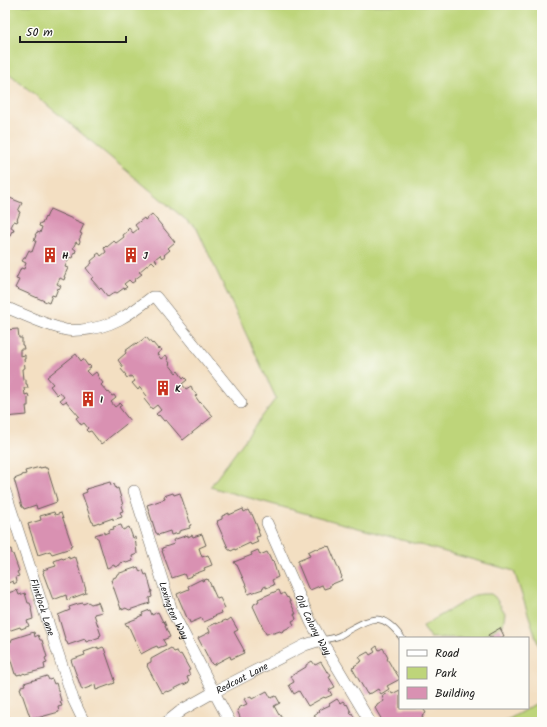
<svg xmlns="http://www.w3.org/2000/svg" width="547" height="727" viewBox="0 0 547 727" font-family="Kalam,sans-serif">
<style>
.green{fill:#bed57a;stroke:#6d784b}
.building{fill:#d991b2}
.lines{fill:none;stroke-linecap:round;stroke-linejoin:round}
.service-casing{stroke:#676056;stroke-width:7}
.minor-casing{stroke:#676056;stroke-width:12}
.service{stroke:#fff;stroke-width:5.5}
.minor{stroke:#fff;stroke-width:11}
.labels{text-anchor:middle;stroke-width:3;stroke-linejoin:round;paint-order:stroke}
.poi-label{font-size:10px;font-weight:bold;fill:#1c1c1c;stroke:#fdfcf7;text-anchor:start}
.street-label{font-size:10px;fill:#1c1c1c;stroke:#fdfcf7}
</style>
<rect width="100%" height="100%" fill="#fdfcf7"/>
<filter id="ink" filterUnits="userSpaceOnUse"><feTurbulence type="fractalNoise" baseFrequency=".025" numOctaves="2"/><feDisplacementMap in="SourceGraphic" scale="8" xChannelSelector="R" yChannelSelector="G"/><feConvolveMatrix kernelMatrix="1 2 1 2 8 2 1 2 1" color-interpolation-filters="sRGB"/></filter>
<filter id="wash" filterUnits="userSpaceOnUse"><feTurbulence type="fractalNoise" baseFrequency=".012" numOctaves="4" result="noise"/><feDisplacementMap in="SourceGraphic" scale="16" xChannelSelector="R" yChannelSelector="G"/><feGaussianBlur stdDeviation="0.9" result="paint"/><feColorMatrix in="noise" values="0 0 0 0 0 0 0 0 0 0 0 0 0 0 0 0 0 1.4 0 .05"/><feComposite in="paint" operator="in"/></filter>
<g filter="url(#wash)">
<rect width="100%" height="100%" fill="#f3dfc2"/>
<g class="green">
<path d="M5,5H542V656L514,571L210,487L276,398L197,229L5,70Z"/>
<path d="M482,594H491L495,597L505,613L503,625L481,638H430L423,626L475,595Z"/>
<path d="M542,700V722H504Z"/>
</g>
<g id="blocks">
<g class="building">
<path d="M5,196L22,203L18,211L20,212L17,220H18L17,222L14,221L11,227L14,229L13,232L12,231L9,237L7,236L5,241Z"/>
<path d="M50,209L84,224L80,233L82,234L79,240L80,241L79,244L76,242L73,248L76,250L75,253L74,252L72,258L69,257L65,267L68,268L64,277H65L64,280L60,278L57,284L61,286L59,289L58,288L55,296L52,295L49,303L15,288L19,280L16,279L21,268L24,269L26,263L22,261L24,258H25L29,250L32,252L36,241H34L36,235H35L37,232L40,233L42,227L39,226L40,223L42,224L45,217L46,218Z"/>
<path d="M152,214L175,242L168,248L170,250L164,255L165,256L162,258L160,255L155,259L157,262L155,264L152,261L139,272L142,274L134,280L135,281L132,283L129,280L124,284L127,287L124,289V288L117,293L115,292L108,297L101,288L100,289L91,279L93,277L86,268L92,263L91,261L97,256L96,255L99,253L101,256L106,252L104,248L106,246L107,247L114,241L116,243L124,237L123,235L128,231L127,230L129,228L133,233L138,229L135,225L144,218L145,220Z"/>
<path d="M18,329L19,338H22V345H23L24,349H20V356L25,355V359H24L25,368L22,369L23,380L26,379V384H27L28,388H24L25,395L28,394L29,397L28,398V406H26L27,415L5,417V330Z"/>
<path d="M146,337L152,344L153,343L158,349L159,348L162,350L157,354L161,359L166,355L168,358L167,359L170,363L169,364L176,373L178,371L183,378L184,377L187,380L182,384L186,389L191,386L192,388V389L197,395L195,396L200,403L201,402L213,416L183,440L166,420L164,421L159,415L158,416L156,414L161,410L157,405L152,409L144,399L147,396L140,387L138,390L132,383L135,381L131,376L127,378L125,375H126L121,369L123,367L118,360L126,353L125,351L136,343L137,344Z"/>
<path d="M76,354L81,361L83,359L88,366L89,365L91,367L86,371L91,376L96,372L98,375H97L103,383L101,385L108,393L109,392L112,396L114,395L116,398L111,402L115,407L120,403L122,405L119,407L130,421L101,444L91,431L88,432L86,430L88,428L84,423L81,425L80,423L76,418L79,416L66,401L63,403L60,400L64,397L60,392L57,395L50,386L53,384L47,377Z"/>
<path d="M40,467V468L45,467V468H47L57,500H56L57,502L37,509L36,505L24,509L23,507H22L14,479L22,476V475L26,474L25,471Z"/>
<path d="M110,482L111,485L114,484L116,489L118,488L123,505L121,506L123,511L120,512L122,517L113,520V518L99,523V522L94,524L93,522H92L82,494L87,492L86,489Z"/>
<path d="M173,493L174,495L180,493L191,525L189,526L190,528L179,531V533L171,535L170,531L158,535L157,533H156L147,505L165,499L164,496Z"/>
<path d="M243,509L244,512L248,510L250,514H252L259,531H258L260,536L256,537L258,542L251,545L250,543L235,550V549L231,551L230,550H229L217,523L218,522L217,521L222,519V516L229,513V515Z"/>
<path d="M54,512L55,515L61,513L72,545L70,546L71,548L52,554L50,551L38,555L28,524L41,520L40,516Z"/>
<path d="M121,525L123,530L129,527L133,538L135,537L137,554L132,556L133,561L126,563L125,562L120,563V565L115,567L114,565L107,568L98,538H97L95,535L104,532V534L109,532V530L114,529L113,527Z"/>
<path d="M202,534L206,545L199,548L202,557L208,555L212,565L204,568L205,570L192,575V576L186,578L184,574L172,578L162,551H163L162,548L174,544L173,540L188,535V537L192,535L193,537Z"/>
<path d="M5,544L7,550L11,549L12,554H13L19,571L17,572L19,576L16,577L17,582L14,584L13,581L5,584Z"/>
<path d="M327,546L328,547L329,546L342,577L341,578L342,580L330,585V587L324,589L322,585L310,590L308,588L298,564V561L310,556L308,552L316,548L317,549Z"/>
<path d="M258,550L260,555L267,552L272,562L273,561L278,577L272,580L274,585L266,588V586L262,588L263,589L248,594L247,591L248,590L237,565H236L234,562L252,555L251,553Z"/>
<path d="M69,557V559L74,557V558H76L86,590H85L86,593L67,600L66,595L53,600L43,573L44,572L43,570L56,566L54,561L62,558L63,559Z"/>
<path d="M138,567L140,572L143,570L145,575L147,574L152,592H151L152,597L149,598L150,603L129,610L128,609H127L126,608L122,610V608L121,609L111,580H113L112,578L116,577V576L117,575V574Z"/>
<path d="M202,579V581L207,579V580L208,579L217,599L220,598L225,608L221,610L222,613L212,617L213,618L204,622L202,618L190,623L189,620H188L178,597L177,594L189,589L188,586Z"/>
<path d="M17,590L19,595L25,593L28,603H30L32,608H31L33,619L27,621L29,626L21,629L20,627L5,632V594Z"/>
<path d="M279,590L281,595L284,593L287,598L288,597L296,614H294L296,619L292,621L294,625L284,630V631L281,632L280,631L274,633H272L271,632L267,634H266L253,606L254,605V604L258,602V601H259L258,599Z"/>
<path d="M88,602L91,604L98,602L102,612L94,614L101,635L99,636L100,637L86,642L85,639L68,645L67,642H66L58,615L70,610L69,607L78,604L83,603V604Z"/>
<path d="M150,610L152,615L158,612L163,622L164,621L166,626H165L170,637L163,640L166,645L158,648L157,646L152,648L141,654L128,625L127,626L125,623L138,618V617L143,615L142,613Z"/>
<path d="M231,618L238,630L234,632L244,650L243,651L244,653L231,659L230,656L213,665L211,663L198,638L210,632L208,627L216,623V624L226,620L227,621Z"/>
<path d="M500,628L504,636L501,638H490L488,635Z"/>
<path d="M34,632L35,637L38,635L40,640H42L47,657L45,658L47,663L44,664L45,669L25,674L24,673L21,675V674L17,675V674H15L6,645H7V644L11,642L12,639Z"/>
<path d="M377,646L379,650L383,648L388,658L387,659L389,662L394,671H395L400,679L387,686L389,689L381,694L378,689L370,694V693L367,694L352,668L355,667L354,666L362,661L359,657L368,652L370,655L375,652L373,649Z"/>
<path d="M98,647V649L103,647L104,648L115,680L114,681L115,683L96,690L95,685L82,690L71,660L85,655L84,652Z"/>
<path d="M171,648L174,652L177,651L179,655L181,654L190,670L188,671L190,676L187,677L189,682L184,685V684L168,692L167,691L163,693L162,692H161L147,666L148,665L147,664L151,662V659Z"/>
<path d="M312,661L315,665L321,662L327,672L328,671L331,676L329,677L335,687L329,690L332,695L325,698L324,697L308,706L299,691L294,694L289,685L294,682L291,676L306,667V665Z"/>
<path d="M47,676L49,680L52,679L54,684L56,683L61,701H60L62,706L58,707L59,712L37,718L35,717L31,718V717H30L20,688H21V686L25,685L24,683Z"/>
<path d="M400,690V708H423L426,713L422,716L423,718L416,722H383L375,708L377,706V705L384,701L382,696L391,691L392,694Z"/>
<path d="M267,691L271,698L276,696L280,703L274,706L279,715L280,714L284,722H242L237,710L239,709L238,708L247,704L244,699L251,696L252,699Z"/>
<path d="M337,699L340,703L343,701L346,705L347,704L351,712L350,713L351,714L352,713L356,721L355,722H316L315,721L317,720L314,715L320,711L319,710L330,705L329,704Z"/>
<path d="M5,707L11,722H5Z"/>
</g>
</g>
</g>
<g filter="url(#ink)">
<use href="#blocks" fill-opacity="0" stroke="#676056" stroke-width="1"/>
<g class="lines">
<defs>
<path id="service" d="M321,640C326,639 331,639 336,637C340,636 344,633 347,631C373,617 382,611 402,638"/>
<g id="minor">
<path d="M5,307C25,315 45,325 66,330C70,331 76,330 81,330C111,328 129,315 152,297H156L241,403"/>
<path id="s1" d="M5,491L73,699L84,722"/>
<path id="s2" d="M134,491L172,611L214,692L230,722"/>
<path id="s3" d="M267,523L311,622L321,640L370,722"/>
<path id="s4" d="M167,722L182,710L214,692L305,645L321,640"/>
</g>
</defs>
<use href="#service" class="service-casing"/>
<use href="#minor" class="minor-casing"/>
<use href="#service" class="service"/>
<use href="#minor" class="minor"/>
</g>
</g>
<defs>
<symbol id="building-bare" viewBox="-9 -9 18 18"><path d="M-4-6H4V6H1V3H-1V6H-4ZM-2.5-4.3h1.7v1.8h-1.7ZM.8-4.3h1.7v1.8H.8ZM-2.5-1h1.7V.8h-1.7ZM.8-1h1.7V.8H.8Z" fill="#c8321e" stroke="#fdfcf7" stroke-width="2.5" paint-order="stroke"/></symbol>
</defs>
<g fill-rule="evenodd">
<use href="#building-bare" x="39" y="244" width="22" height="22"/>
<use href="#building-bare" x="120" y="244" width="22" height="22"/>
<use href="#building-bare" x="152" y="377" width="22" height="22"/>
<use href="#building-bare" x="77" y="388" width="22" height="22"/>
</g>
<g class="labels">
<g class="poi-label">
<text x="62" y="259">H</text>
<text x="143" y="259">J</text>
<text x="175" y="392">K</text>
<text x="100" y="403">I</text>
</g>
<g class="street-label">
<text dy="4" stroke="none"><textPath href="#s1" startOffset="122">Flintlock Lane</textPath></text>
<text dy="4" stroke="none"><textPath href="#s2" startOffset="126">Lexington Way</textPath></text>
<text dy="4" stroke="none"><textPath href="#s3" startOffset="112">Old Colony Way</textPath></text>
<text dy="4" stroke="none"><textPath href="#s4" startOffset="87">Redcoat Lane</textPath></text>
</g>
</g>
<rect width="547" height="727" fill="none" stroke="#fdfcf7" stroke-width="20"/>
<rect x="399" y="637" width="130" height="72" fill="#fdfcf7" stroke="#a3a29f"/>
<rect x="407" y="650" width="20" height="6" fill="#ffffff" stroke="#a3a29f"/>
<text x="435" y="657" font-size="12" fill="#1c1c1c">Road</text>
<rect x="407" y="667" width="20" height="12" fill="#bed57a" stroke="#a3a29f"/>
<text x="435" y="677" font-size="12" fill="#1c1c1c">Park</text>
<rect x="407" y="687" width="20" height="12" fill="#d991b2" stroke="#a3a29f"/>
<text x="435" y="697" font-size="12" fill="#1c1c1c">Building</text>
<path d="M20 36v6h106v-6" fill="none" stroke="#1c1c1c" stroke-width="2"/>
<text x="26" y="36" font-size="12" fill="#1c1c1c" stroke="#fdfcf7" stroke-width="3" paint-order="stroke">50 m</text>
</svg>
